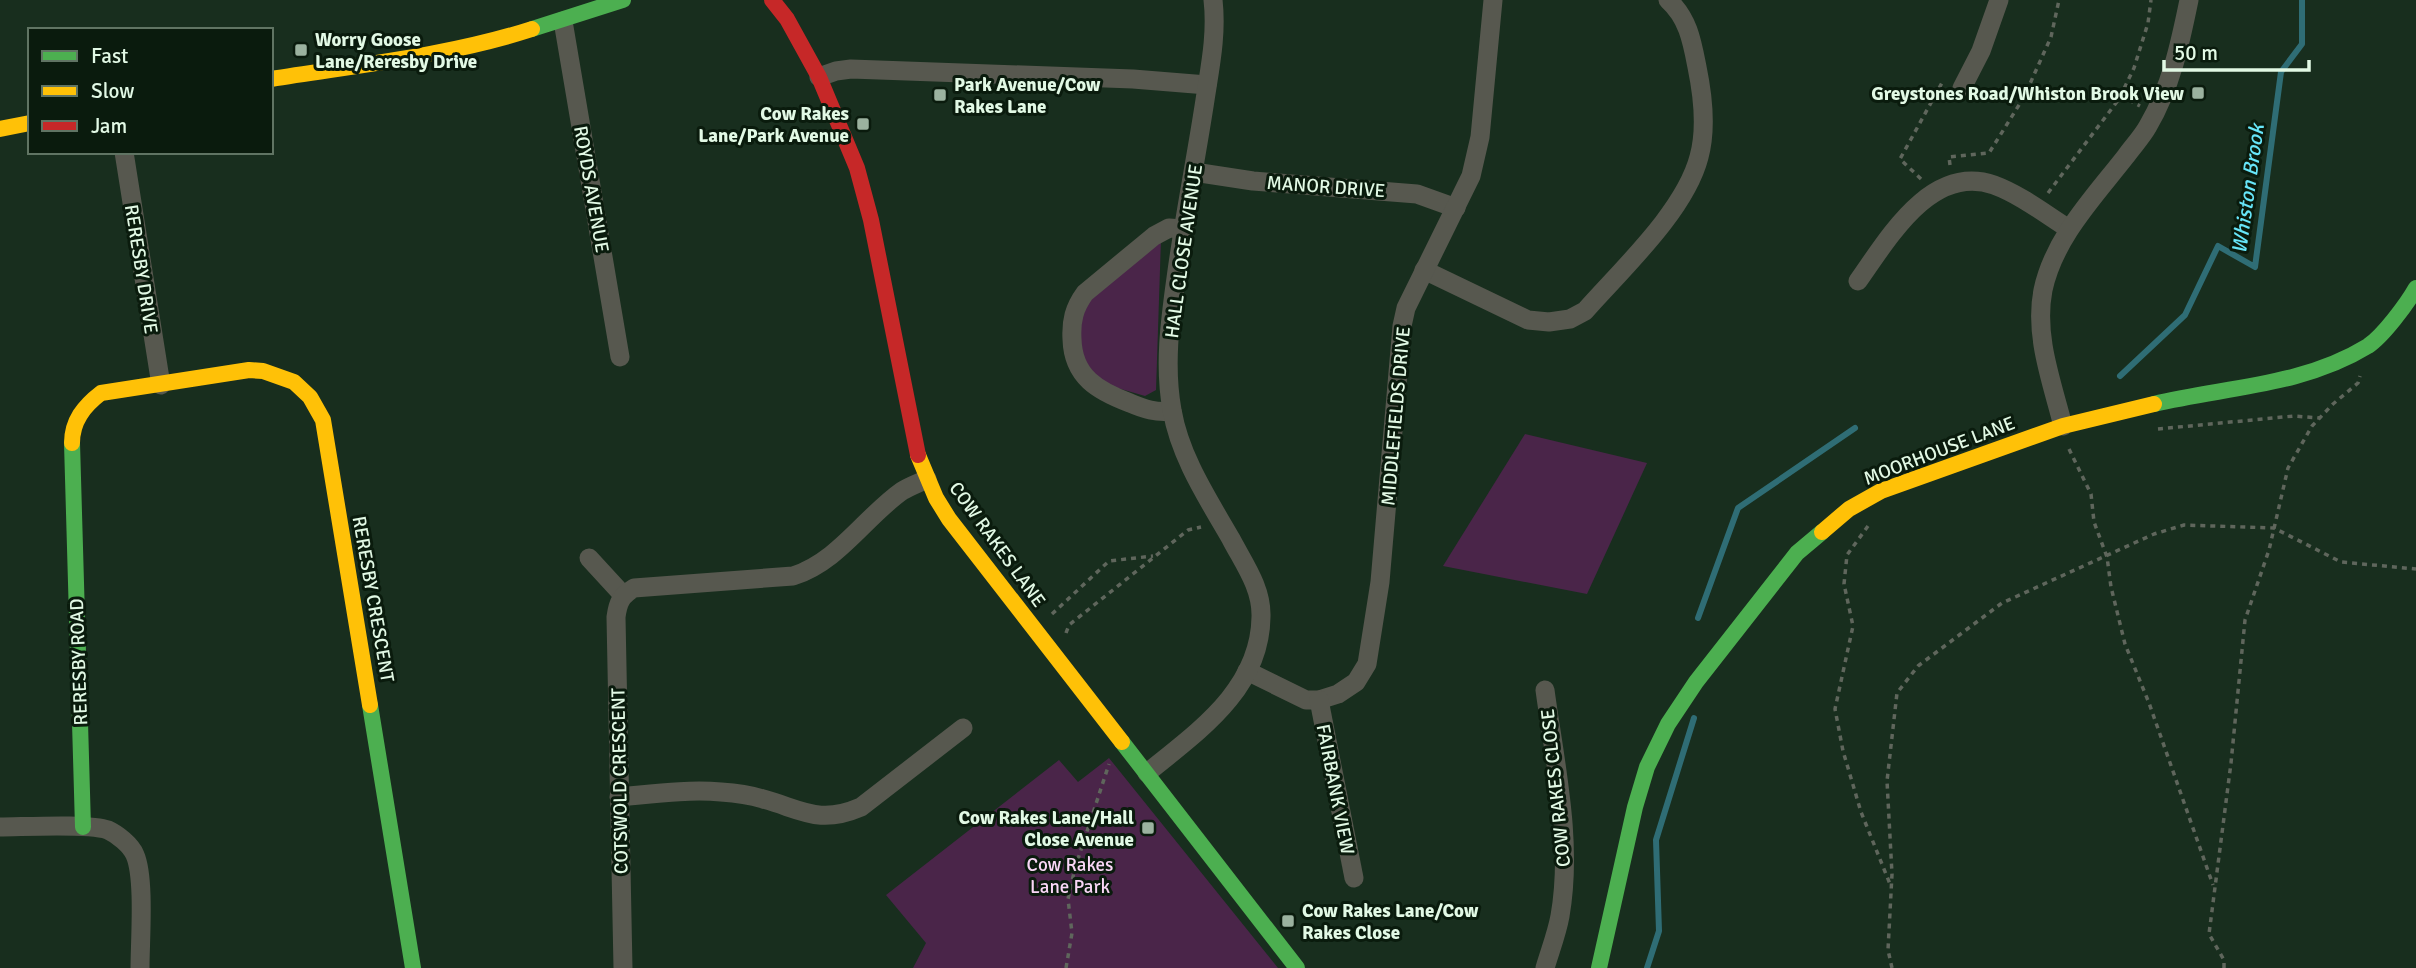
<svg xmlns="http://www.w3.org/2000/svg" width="2416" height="968" viewBox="0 0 2416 968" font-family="Signika,sans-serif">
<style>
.green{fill:#4a2549}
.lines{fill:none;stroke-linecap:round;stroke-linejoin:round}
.stream{stroke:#2f6d75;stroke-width:6}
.path{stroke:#5f665c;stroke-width:3.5;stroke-dasharray:5 5;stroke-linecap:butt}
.street{stroke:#57584f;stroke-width:19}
.fast{stroke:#4caf50;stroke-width:16}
.slow{stroke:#ffc107;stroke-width:16}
.jam{stroke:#c62828;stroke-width:16}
.poi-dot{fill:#9bb29f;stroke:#0a1b0d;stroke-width:2.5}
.labels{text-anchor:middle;stroke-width:6;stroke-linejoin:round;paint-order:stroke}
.poi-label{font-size:19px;font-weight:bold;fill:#e2f9e5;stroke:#0a1b0d;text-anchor:start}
.street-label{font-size:19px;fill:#e2f9e5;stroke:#0a1b0d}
.park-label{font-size:19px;fill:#fad7f7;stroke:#0a1b0d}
.water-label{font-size:21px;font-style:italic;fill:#67e6f9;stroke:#0a1b0d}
</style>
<rect width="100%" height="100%" fill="#182e1e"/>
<g class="green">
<path d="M1161,239L1156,390L1145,396L1114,387L1098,378L1080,355L1079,319L1089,301Z"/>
<path d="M1525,434L1647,463L1587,594L1443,566Z"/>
<path d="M1109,758L1278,968H913L926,943L886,895L1059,760L1078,782Z"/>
</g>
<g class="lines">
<g class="stream">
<path d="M2120,376L2185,315L2218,246L2255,267L2281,72L2302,44V0"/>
<path d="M1698,618L1738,508L1855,428"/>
<path d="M1647,968L1659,931L1656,840L1694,718"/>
</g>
<g class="path">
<path d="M2120,95L2140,106"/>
<path d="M1950,165L1949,157L1989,153L2024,97L2051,37L2059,0"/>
<path d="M1921,179L1900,159L1943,81"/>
<path d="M2048,193L2119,99L2134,68L2148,23L2151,0"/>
<path d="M2158,429L2294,416L2320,418"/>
<path d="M2069,449L2091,494L2094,522L2107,557L2111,587L2125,644L2149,703L2213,885"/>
<path d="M1868,526L1847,555L1844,584L1853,626L1835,709L1843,751L1861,812L1890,884"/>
<path d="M1052,614L1109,561L1153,556"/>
<path d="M1066,633L1069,625L1188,530L1201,527"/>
<path d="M1066,968L1072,933L1068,899L1075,868L1109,764"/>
<path d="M1892,968L1888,950L1892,874L1887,781L1897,693L1918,666L2002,603L2154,534L2184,525L2274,528L2341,562L2416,569"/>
<path d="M2224,968V960L2209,934L2231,763L2245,620L2269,550L2288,468L2312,426L2333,404L2358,383L2360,376"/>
</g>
<g class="street">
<path d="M563,21L620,357"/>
<path d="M819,77L836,71L851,69L1133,79L1207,85"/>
<path d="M1962,88L1981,51L1999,0"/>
<path d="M124,152L161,385"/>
<path d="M1194,172L1253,181L1417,194L1456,208"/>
<path d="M1424,270L1528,320L1549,322L1570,319L1585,311C1622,269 1685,211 1699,157C1707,128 1703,96 1697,67C1692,41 1688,18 1668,0"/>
<path d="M1858,281C1888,239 1931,163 1994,185C2021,195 2045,214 2069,229"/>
<path d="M1172,411C1156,413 1144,409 1130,403C1098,391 1073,377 1072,339C1071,321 1074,308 1085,293L1154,236L1169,228L1183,229"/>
<path d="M2063,426C2052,382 2034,336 2043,290C2054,238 2094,197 2126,156C2133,146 2142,137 2148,126C2171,87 2180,44 2189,0"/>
<path d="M589,558L623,595"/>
<path d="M1247,671L1306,700H1319L1338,694L1356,682L1367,664L1380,582L1402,326L1406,308L1471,176L1480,137L1493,0"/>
<path d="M1319,700L1354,878"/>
<path d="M1147,773C1197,732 1260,690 1261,617C1262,588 1244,564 1231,539C1208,499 1180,457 1172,410C1164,366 1170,321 1176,278C1184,218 1196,159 1205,100C1210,67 1217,34 1213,0"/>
<path d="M619,797C652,794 688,789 721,792C735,793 750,795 763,799C803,810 819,825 861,807L963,728"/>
<path d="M0,827C23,827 89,823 108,830C117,834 131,845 135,855C145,878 140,941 140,968"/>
<path d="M623,968L616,617C618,602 621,596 634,588L793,576C838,562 865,517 902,491C910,486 919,483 927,479"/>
<path d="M1545,968C1550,951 1557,933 1560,916C1573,842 1555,764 1545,690"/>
</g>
<g class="fast">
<path d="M532,29L623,0"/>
<path d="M2154,404C2225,387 2303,386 2368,346C2383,336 2407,304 2416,288"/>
<path d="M72,443L83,827"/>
<path d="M370,705L413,968"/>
<path d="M1122,742L1297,968"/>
<path d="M1599,968L1635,807L1647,767L1668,724L1696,682L1797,553L1822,532"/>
</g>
<g class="slow">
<path d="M271,79C358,65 448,56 532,29"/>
<path d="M0,129L30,123"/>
<path d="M72,443C72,421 84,406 101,393L249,370L263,371L294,382L310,397L323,420L370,705"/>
<path d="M918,455L936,498L949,519L1122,742"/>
<path d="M1822,532L1849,509L1881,491L2063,426L2154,404"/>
</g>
<path class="jam" d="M772,0L787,19L819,77L857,168L871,220L918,455"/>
</g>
<g class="poi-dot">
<rect x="294" y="43" width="14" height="14" rx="3.5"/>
<rect x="2191" y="86" width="14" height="14" rx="3.5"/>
<rect x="933" y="88" width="14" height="14" rx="3.5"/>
<rect x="856" y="117" width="14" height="14" rx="3.5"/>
<rect x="1141" y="821" width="14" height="14" rx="3.5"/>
<rect x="1281" y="914" width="14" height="14" rx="3.5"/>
</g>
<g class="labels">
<g class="poi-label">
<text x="315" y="46">Worry Goose<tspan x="315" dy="22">Lane/Reresby Drive</tspan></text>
<text x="954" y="91">Park Avenue/Cow<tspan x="954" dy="22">Rakes Lane</tspan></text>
<text x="2184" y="100" text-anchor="end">Greystones Road/Whiston Brook View</text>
<text x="849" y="120" text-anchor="end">Cow Rakes<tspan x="849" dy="22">Lane/Park Avenue</tspan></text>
<text x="1134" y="824" text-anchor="end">Cow Rakes Lane/Hall<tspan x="1134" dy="22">Close Avenue</tspan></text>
<text x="1302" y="917">Cow Rakes Lane/Cow<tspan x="1302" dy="22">Rakes Close</tspan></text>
</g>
<g class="street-label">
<text transform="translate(1326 186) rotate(4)" y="7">MANOR DRIVE</text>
<text transform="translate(592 189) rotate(80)" y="7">ROYDS AVENUE</text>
<text transform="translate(1183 251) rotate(-82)" y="7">HALL CLOSE AVENUE</text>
<text transform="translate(142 269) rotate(81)" y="7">RERESBY DRIVE</text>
<text transform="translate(1395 416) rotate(-85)" y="7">MIDDLEFIELDS DRIVE</text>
<text transform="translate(1939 450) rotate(-21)" y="7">MOORHOUSE LANE</text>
<text transform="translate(998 544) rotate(54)" y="7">COW RAKES LANE</text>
<text transform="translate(374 599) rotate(80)" y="7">RERESBY CRESCENT</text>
<text transform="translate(78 662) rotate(-92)" y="7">RERESBY ROAD</text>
<text transform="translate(619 781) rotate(-91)" y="7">COTSWOLD CRESCENT</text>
<text transform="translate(1555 788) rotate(-96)" y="7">COW RAKES CLOSE</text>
<text transform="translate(1336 789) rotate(79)" y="7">FAIRBANK VIEW</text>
</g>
<g class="park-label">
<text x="1070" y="871">Cow Rakes<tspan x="1070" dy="22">Lane Park</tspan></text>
</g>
<g class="water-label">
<text transform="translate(2248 189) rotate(-82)" y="7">Whiston Brook</text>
</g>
</g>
<rect x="28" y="28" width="245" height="126" fill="#0a1b0d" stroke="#607463" stroke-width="2"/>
<rect x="42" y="51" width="35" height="10" fill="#4caf50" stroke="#607463" stroke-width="2"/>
<text x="91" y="63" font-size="21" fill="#e2f9e5">Fast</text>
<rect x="42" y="86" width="35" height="10" fill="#ffc107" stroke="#607463" stroke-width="2"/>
<text x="91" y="98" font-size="21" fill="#e2f9e5">Slow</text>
<rect x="42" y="121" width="35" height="10" fill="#c62828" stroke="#607463" stroke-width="2"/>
<text x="91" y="133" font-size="21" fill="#e2f9e5">Jam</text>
<path d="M2164 60v10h145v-10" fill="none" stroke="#e2f9e5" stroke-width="3.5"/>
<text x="2174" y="60" font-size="21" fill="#e2f9e5" stroke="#0a1b0d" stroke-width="5" paint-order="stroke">50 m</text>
</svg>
